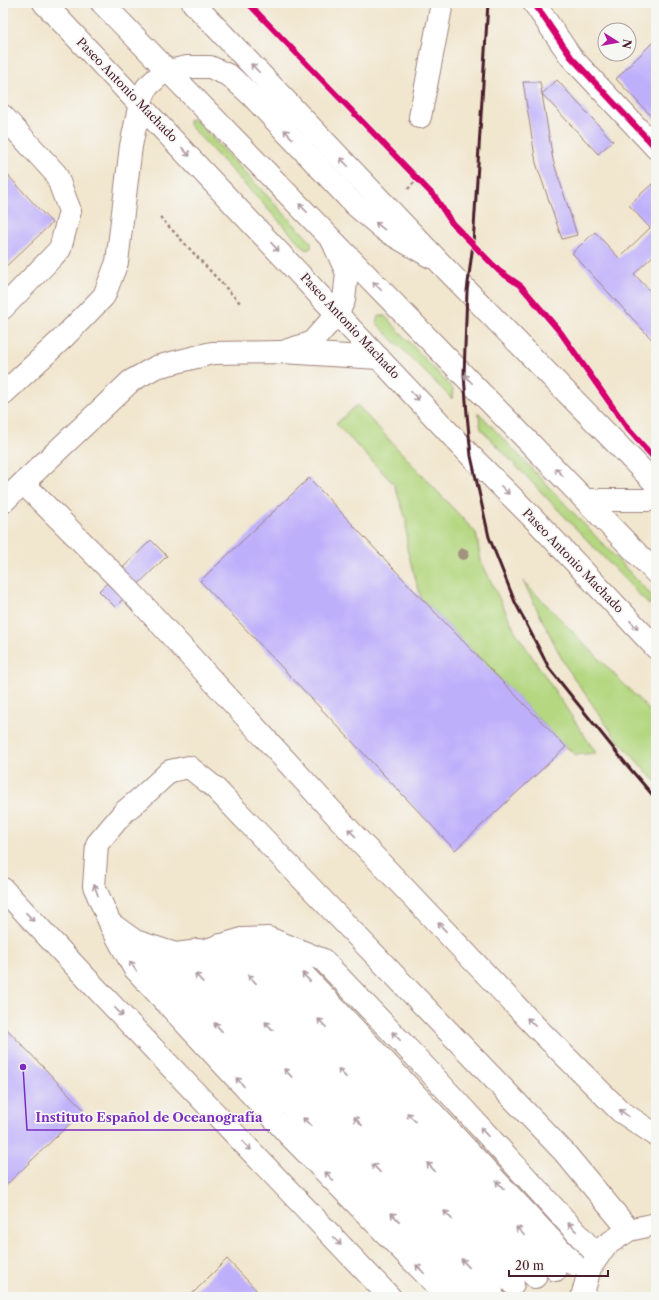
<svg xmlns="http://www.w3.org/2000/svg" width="659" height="1300" viewBox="0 0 659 1300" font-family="'Libre Caslon Text',serif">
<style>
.green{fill:#b4d780;stroke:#7f7b56}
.building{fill:#beaffb}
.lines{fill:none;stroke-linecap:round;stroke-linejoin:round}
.minor-casing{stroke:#9e827c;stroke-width:24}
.major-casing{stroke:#9e827c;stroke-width:24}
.path{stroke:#9e827c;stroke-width:2.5;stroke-dasharray:3 3;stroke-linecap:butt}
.minor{stroke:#fff;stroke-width:22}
.major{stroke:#fff;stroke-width:22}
.rail{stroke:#4a1f2b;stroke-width:3}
.cycleway-casing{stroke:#f6f6f2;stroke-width:8}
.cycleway{stroke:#d6006c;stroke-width:6}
.tree{fill:#a39280}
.oneway{stroke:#ae9aa0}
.labels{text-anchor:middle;stroke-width:3.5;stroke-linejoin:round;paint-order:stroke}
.street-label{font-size:12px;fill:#4a1f2b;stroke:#f6f6f2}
.leader{fill:none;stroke:#7b2cbf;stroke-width:1.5}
.callout-dot{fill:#7b2cbf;stroke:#f6f6f2;stroke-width:1.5}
.callout-label{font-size:13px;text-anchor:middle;font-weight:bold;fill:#7b2cbf;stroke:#f6f6f2;stroke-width:3.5;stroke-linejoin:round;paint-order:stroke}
</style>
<rect width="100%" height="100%" fill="#f6f6f2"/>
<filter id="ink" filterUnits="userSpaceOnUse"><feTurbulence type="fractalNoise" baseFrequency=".025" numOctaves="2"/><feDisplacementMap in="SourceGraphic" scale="8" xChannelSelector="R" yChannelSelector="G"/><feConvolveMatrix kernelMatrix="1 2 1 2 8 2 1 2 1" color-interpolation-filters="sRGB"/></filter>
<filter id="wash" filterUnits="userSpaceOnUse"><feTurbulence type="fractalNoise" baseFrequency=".012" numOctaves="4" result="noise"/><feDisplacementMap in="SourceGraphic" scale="16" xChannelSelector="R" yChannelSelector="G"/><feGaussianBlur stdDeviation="0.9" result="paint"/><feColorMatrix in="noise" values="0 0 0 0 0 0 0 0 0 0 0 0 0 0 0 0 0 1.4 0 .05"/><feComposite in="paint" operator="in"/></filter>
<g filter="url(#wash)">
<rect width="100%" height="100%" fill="#f1e6ce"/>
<g class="green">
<path d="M189,119L195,120L311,242V248L306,250L189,125Z"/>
<path d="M378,316H385L453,389L452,399L376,323Z"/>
<path d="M357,405L476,533L481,561L515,631L596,753L576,755L566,747L421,598L407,549L406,519L394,484L336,424Z"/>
<path d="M478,412L654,598L649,605L481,429Z"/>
<path d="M523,581L656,717V782L615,737L565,665Z"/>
</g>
<g id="blocks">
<g class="building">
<path d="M656,39V121L616,79Z"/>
<path d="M557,80L613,141L598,154L542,94L553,160L577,235L562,239L536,163L523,82H540L542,94Z"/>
<path d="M3,170L52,223L3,269Z"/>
<path d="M652,184L656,188V253L634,274L656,297V344L572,253L595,232L619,258L650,228L629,205Z"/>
<path d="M309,478L421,598L566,747L455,850L200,581Z"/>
<path d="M151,540L167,556L115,607L99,591Z"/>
<path d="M3,1025L84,1110L3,1188Z"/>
<path d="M227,1259L263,1297H189Z"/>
</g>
</g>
</g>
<g filter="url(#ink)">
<use href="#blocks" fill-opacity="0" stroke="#9e827c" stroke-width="1"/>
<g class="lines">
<defs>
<g id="minor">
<path d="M534,3L571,57L656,148"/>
<path d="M3,116L56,174L70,211L60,249L3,308"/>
<path d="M420,117L442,3"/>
<path d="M288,350L311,343L338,313L344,300L347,273L333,242"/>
<path d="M3,394L63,338L104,296L117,262L131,146L140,103L147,87L159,76L168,71L187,67H210L230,76L253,97L355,205L386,231L431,257"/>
<path d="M23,483L123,583L353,834L535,1026L620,1111L656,1135"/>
<path d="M586,500H656"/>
<path d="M3,502L131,381L156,367L212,353L283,352L379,358"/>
<path d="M3,889L91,983L390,1297"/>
<path d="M111,926L134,968L289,1135L448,1297"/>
<path d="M242,939L556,1270"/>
<path d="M140,944L470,1297"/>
<path d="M275,944L574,1264"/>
<path d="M220,945L535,1277"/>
<path d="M197,950L513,1284"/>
<path d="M176,954L492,1291"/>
<path d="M598,1256L428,1070L323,960L268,938L242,939L206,950L176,954L166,951L135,941L110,923L94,886L97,844L124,812L142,797L170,771L189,767L214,787L564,1152L629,1230"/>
<path d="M582,1297L590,1268L606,1245L629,1230L656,1224"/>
</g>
<g id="major">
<path d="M44,3L471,456L538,523L656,648"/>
<path d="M102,3L656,573"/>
<path d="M193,3L445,268L656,484"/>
</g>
</defs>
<use href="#minor" class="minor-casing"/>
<use href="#major" class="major-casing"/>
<g class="path">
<path d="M408,189L417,179"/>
<path d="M160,217L241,304"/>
</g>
<use href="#minor" class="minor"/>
<use href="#major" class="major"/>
<path class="rail" d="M488,3L473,244L467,291L464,375L467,414L471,456L489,537L515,602L549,668L626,764L656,799"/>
<defs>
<g id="cycleway">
<path d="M248,3L435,197L452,223L499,271L521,286L561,333L628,429L656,460"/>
<path d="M534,3L571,57L656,148"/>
</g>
</defs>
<use href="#cycleway" class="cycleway-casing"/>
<use href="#cycleway" class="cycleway"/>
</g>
<circle class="tree" cx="463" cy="554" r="6"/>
<defs><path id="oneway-shaft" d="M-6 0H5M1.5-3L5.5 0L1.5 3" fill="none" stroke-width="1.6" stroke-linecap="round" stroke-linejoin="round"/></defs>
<g class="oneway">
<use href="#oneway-shaft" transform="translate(255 68) rotate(-134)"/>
<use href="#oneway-shaft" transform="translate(288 134) rotate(-133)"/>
<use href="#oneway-shaft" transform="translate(186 152) rotate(47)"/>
<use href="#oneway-shaft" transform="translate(344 162) rotate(-134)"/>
<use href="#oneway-shaft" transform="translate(303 208) rotate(-134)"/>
<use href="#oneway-shaft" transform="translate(380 226) rotate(-141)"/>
<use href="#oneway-shaft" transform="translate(275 247) rotate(47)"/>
<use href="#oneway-shaft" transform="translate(377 286) rotate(-134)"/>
<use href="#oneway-shaft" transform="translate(468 379) rotate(-134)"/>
<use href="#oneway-shaft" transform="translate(415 396) rotate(47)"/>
<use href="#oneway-shaft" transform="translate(559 472) rotate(-134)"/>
<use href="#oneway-shaft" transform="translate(505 490) rotate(45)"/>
<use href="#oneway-shaft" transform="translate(634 625) rotate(47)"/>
<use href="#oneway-shaft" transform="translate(352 833) rotate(-133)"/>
<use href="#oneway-shaft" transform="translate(96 890) rotate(-110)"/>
<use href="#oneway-shaft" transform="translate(30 917) rotate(47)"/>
<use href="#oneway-shaft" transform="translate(442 927) rotate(-133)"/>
<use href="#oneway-shaft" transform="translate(133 966) rotate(-123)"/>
<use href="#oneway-shaft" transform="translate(306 977) rotate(-133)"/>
<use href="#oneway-shaft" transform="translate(199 978) rotate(-133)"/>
<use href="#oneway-shaft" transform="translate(252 979) rotate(-133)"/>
<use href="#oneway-shaft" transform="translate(119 1012) rotate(46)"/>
<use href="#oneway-shaft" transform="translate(531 1022) rotate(-134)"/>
<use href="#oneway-shaft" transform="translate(322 1023) rotate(-134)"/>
<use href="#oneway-shaft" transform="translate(269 1026) rotate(-133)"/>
<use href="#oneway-shaft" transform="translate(218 1027) rotate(-133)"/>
<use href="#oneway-shaft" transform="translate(396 1036) rotate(-134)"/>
<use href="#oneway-shaft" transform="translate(288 1073) rotate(-133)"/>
<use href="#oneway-shaft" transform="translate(342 1073) rotate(-133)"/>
<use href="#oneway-shaft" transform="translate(240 1082) rotate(-133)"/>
<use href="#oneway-shaft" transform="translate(624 1113) rotate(-144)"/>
<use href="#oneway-shaft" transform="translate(411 1117) rotate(-134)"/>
<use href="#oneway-shaft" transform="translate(358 1121) rotate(-133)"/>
<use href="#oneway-shaft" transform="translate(307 1122) rotate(-133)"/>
<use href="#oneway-shaft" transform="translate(484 1132) rotate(-133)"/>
<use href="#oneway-shaft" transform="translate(247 1146) rotate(46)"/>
<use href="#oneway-shaft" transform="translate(431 1167) rotate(-133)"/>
<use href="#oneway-shaft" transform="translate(376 1168) rotate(-133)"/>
<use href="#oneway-shaft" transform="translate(329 1176) rotate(-134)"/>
<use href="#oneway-shaft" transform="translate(500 1185) rotate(-133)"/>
<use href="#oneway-shaft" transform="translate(448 1215) rotate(-133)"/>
<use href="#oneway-shaft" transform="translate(395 1217) rotate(-133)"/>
<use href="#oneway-shaft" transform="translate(572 1227) rotate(-133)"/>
<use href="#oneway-shaft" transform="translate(520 1231) rotate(-134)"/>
<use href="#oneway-shaft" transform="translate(337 1241) rotate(46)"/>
<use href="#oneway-shaft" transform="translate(465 1263) rotate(-133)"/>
<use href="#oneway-shaft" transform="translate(420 1269) rotate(-134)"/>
</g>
</g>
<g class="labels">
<g class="street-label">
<text transform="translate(127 90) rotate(46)" y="4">Paseo Antonio Machado</text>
<text transform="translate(350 326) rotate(47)" y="4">Paseo Antonio Machado</text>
<text transform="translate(573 561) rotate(46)" y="4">Paseo Antonio Machado</text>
</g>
</g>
<path class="leader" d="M23 1067L27 1130H270"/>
<circle class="callout-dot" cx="23" cy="1067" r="4"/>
<g class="callout-label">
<text x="149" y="1122">Instituto Español de Oceanografía</text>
</g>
<rect width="659" height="1300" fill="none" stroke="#f6f6f2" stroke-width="16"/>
<g transform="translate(617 42) rotate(101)"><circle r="19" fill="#f6f6f2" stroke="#b1a0a2"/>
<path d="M0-3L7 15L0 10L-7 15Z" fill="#b5179e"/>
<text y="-6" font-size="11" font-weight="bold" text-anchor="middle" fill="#4a1f2b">N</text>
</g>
<path d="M509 1270v6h99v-6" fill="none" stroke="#4a1f2b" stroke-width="2"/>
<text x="515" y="1270" font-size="12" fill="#4a1f2b" stroke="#f6f6f2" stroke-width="3" paint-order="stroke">20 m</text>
</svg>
